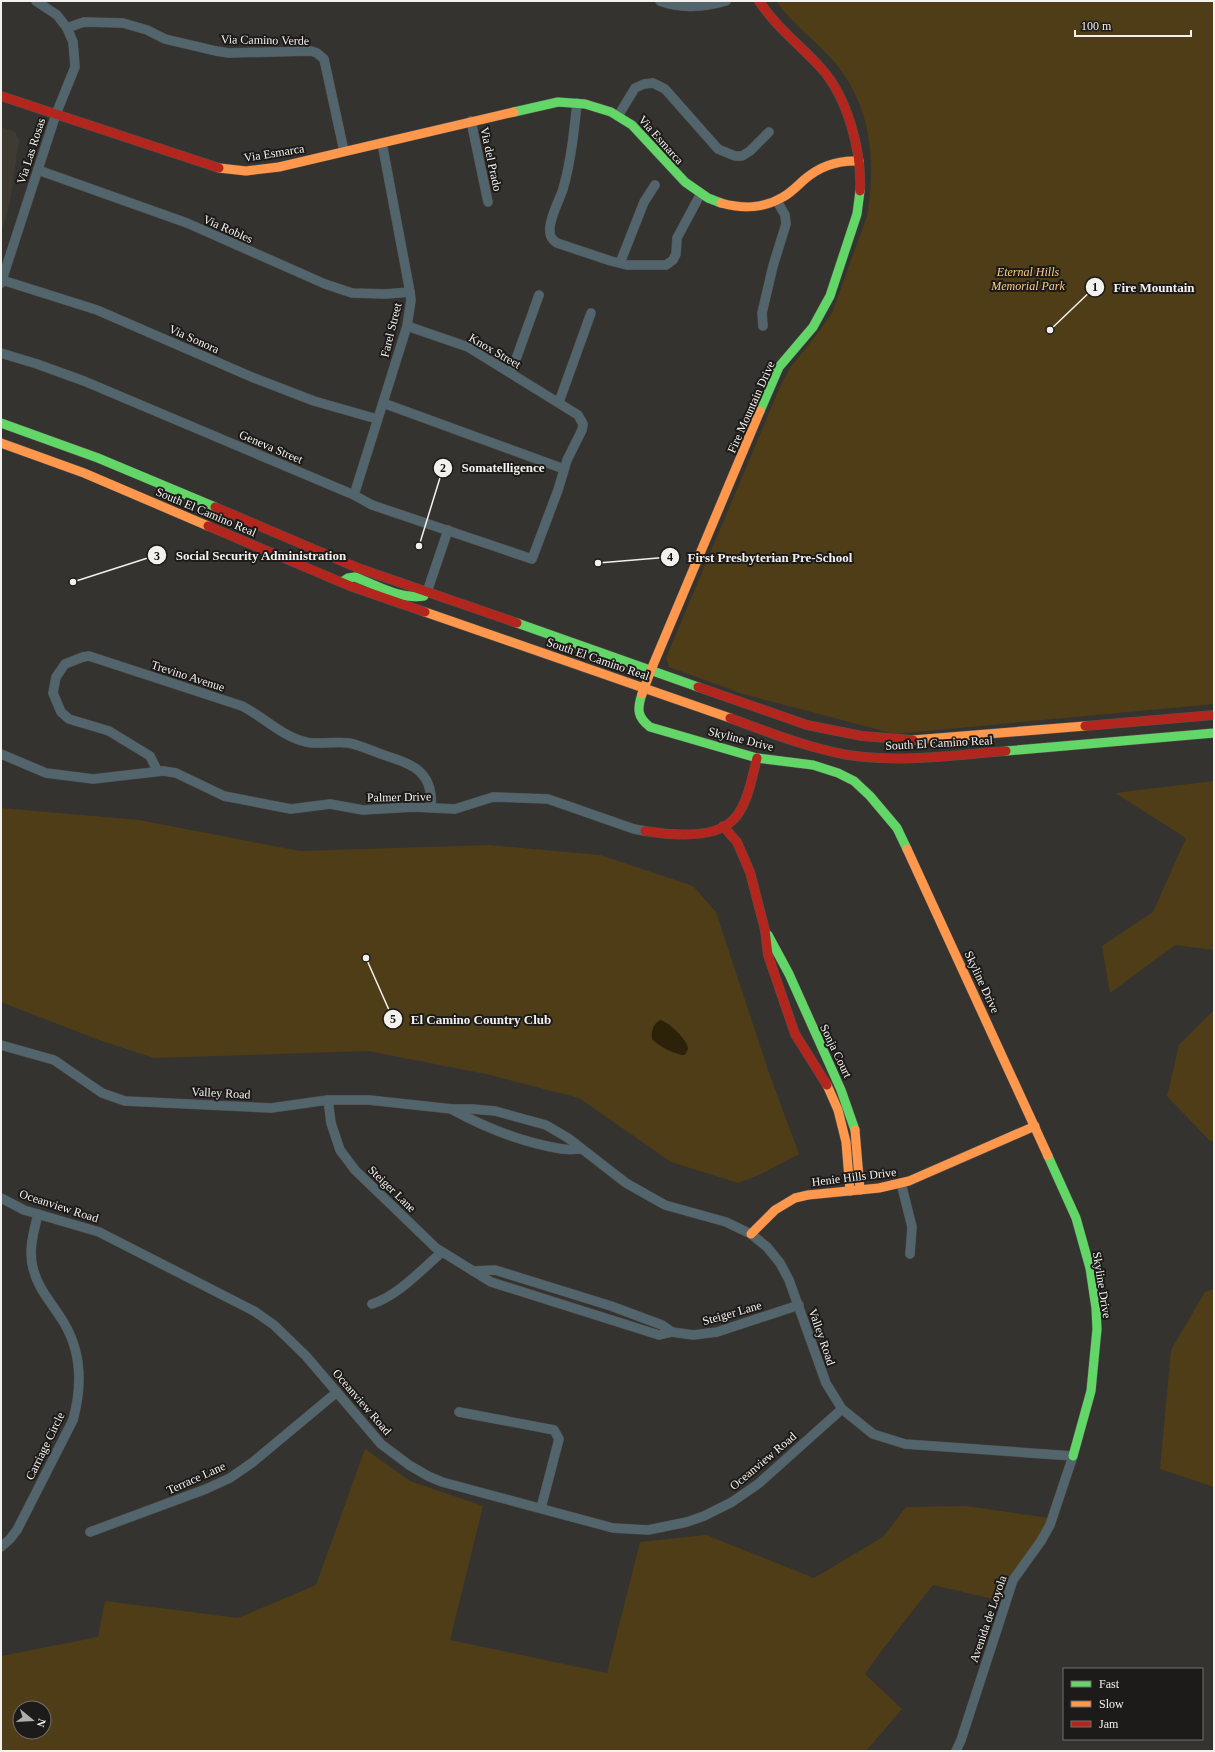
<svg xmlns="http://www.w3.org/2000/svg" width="1215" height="1752" viewBox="0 0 1215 1752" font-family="'Times New Roman',serif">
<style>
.built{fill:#403b32}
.green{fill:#4e3d17;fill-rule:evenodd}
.water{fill:#2c2109}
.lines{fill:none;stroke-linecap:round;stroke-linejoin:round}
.street-casing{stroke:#53514f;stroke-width:10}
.fast-casing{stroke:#53514f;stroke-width:10}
.slow-casing{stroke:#53514f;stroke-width:10}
.jam-casing{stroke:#53514f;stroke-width:10}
.street{stroke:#52656c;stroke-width:9}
.fast{stroke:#63d668;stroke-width:9}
.slow{stroke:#ff974d;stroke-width:9}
.jam{stroke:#b3261e;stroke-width:9}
.labels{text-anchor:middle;stroke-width:4;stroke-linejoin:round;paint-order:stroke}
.street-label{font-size:12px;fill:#f3f1ee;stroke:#1d1b19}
.park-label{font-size:12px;font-style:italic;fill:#f9ce7b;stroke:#1d1b19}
.leader{fill:none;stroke:#f3f1ee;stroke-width:1.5}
.callout-dot{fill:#f3f1ee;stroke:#1d1b19;stroke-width:1.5}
.mark-label{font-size:12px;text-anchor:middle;font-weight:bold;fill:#111}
.callout-label{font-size:13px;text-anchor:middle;font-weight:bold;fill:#f3f1ee;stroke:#1d1b19;stroke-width:4;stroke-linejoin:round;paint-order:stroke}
</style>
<rect width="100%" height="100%" fill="#353330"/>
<path class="built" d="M1,127L15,132L19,140L10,201L1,235Z"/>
<g class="green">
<path d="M776,1H1214V704L895,734L743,694L669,667L666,658L780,387L790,368L814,338L832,313L867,216C876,162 872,110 837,65C818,42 793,25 776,1Z"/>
<path d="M1214,781V950L1175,945L1110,993L1102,946L1153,912L1186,838L1115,793Z"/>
<path d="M1,808L139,820L300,851L489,845L600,855L693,886L716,912L768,1070L799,1154L759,1175L738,1183L671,1162L579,1098L486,1074L368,1051L154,1058L99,1040L6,1004L1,1003Z"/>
<path d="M1214,1010V1140L1210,1141L1167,1096L1179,1045Z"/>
<path d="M1214,1289V1487L1160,1469L1171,1350L1205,1292Z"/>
<path d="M365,1449L410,1481L483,1506L450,1640L607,1673L640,1542L706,1535L814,1578L883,1537L906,1507L966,1506L1056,1519L1018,1571L1006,1602L933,1585L882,1650L865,1674L902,1709L866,1751H1V1656L98,1637L105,1601L238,1618L316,1585ZM20,1708H44V1732H20Z"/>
</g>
<path class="water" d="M660,1020C669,1022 688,1040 688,1049L685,1055C677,1056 657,1045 652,1039C651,1031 653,1024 660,1020Z"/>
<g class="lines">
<defs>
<g id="street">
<path d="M660,1C681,9 705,7 726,1"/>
<path d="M67,28L84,22L123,23L147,30L165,39L216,51L229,53L311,51L317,53L324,59L344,151"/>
<path d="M577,103C574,132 571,161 563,189C559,201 551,215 550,227C549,235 551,239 557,243L611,261L627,265H666L673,260L676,254L677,238L700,195"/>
<path d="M618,116L635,88L644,84L653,83L665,89L718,149L735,156H742L750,151L769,132"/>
<path d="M471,121L488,202"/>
<path d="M38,170L187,223L325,284L352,293L386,294L410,292"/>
<path d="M620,263L644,202L655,185"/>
<path d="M2,280L97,310L254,378L314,401L377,419"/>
<path d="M1,283L56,114L75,67L73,42L67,28L57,15L36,1"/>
<path d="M763,326L762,313L773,266L786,224L785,215L777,201"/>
<path d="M1,353L37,364L84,381L354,495L372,505L532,559L558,490L567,460L582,430L583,424L578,415L468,347L407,326"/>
<path d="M511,373L539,295"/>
<path d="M559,402L591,313"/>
<path d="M383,403L564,469"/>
<path d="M354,495L407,326L411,300L410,292L382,143"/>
<path d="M427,592L448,530"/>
<path d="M1,754L46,773L93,779L163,771L176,773L224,796L291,809L330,804L363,810L413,807L455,809L493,797L548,799L634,829L645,831"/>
<path d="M157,770L150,756L109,731L69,719L61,712L53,693L56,677L65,664L83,657L89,656L242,706C264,717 281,736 306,742C319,745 335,741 349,743C359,745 370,750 381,754C411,764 434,770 431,808"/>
<path d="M1,1045L54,1060L102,1093L125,1101L271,1108L328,1100H369L452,1109H472L495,1111L546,1125L568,1138L626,1183L665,1205L726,1222L751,1234L767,1247L780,1263L789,1280L826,1383L842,1409L873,1434L905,1444L1073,1456L1050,1525L1041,1541L1013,1580L961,1740L956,1751"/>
<path d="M328,1100L331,1123L340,1150L355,1170L436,1248L491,1282L659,1335L672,1332L693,1335L717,1332L799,1305"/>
<path d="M453,1110C486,1128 525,1143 562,1149C568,1150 575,1149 581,1149"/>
<path d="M901,1183L912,1227L910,1254"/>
<path d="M1,1198L24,1210L99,1232L254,1311L274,1325L306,1356L381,1444L409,1465L428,1476L442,1482L613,1528L648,1530L687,1522L704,1516L732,1502L758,1484L842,1409"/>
<path d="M473,1271L495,1270L611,1306L662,1325L672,1332"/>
<path d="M372,1304C399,1295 421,1270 442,1252"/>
<path d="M459,1412L554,1430L559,1439L541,1508"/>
<path d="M90,1532L206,1489L230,1478L253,1462L337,1392"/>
<path d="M1,1547L10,1539L17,1530L73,1420C82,1387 82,1353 64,1323C53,1304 38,1290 33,1268C28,1250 34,1231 38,1214"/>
</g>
<g id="fast">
<path d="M514,112L558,102L585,104L611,112L632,125L685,182L708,198L721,203"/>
<path d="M760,411L779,367L813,327L830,296L857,214L860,191"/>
<path d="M1,423L98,458L215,507"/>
<path d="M342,582L348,578L355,577C376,585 401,600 424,596"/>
<path d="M517,623L698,687"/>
<path d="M642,694C637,709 637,717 650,727L757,758L813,765L838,773L854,781L870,796L897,828L907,849"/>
<path d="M1006,751L1214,733"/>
<path d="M768,935L789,974L841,1090L855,1130"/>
<path d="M1048,1156L1076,1218L1090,1268L1096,1308L1097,1329L1091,1391L1073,1456"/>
</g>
<g id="slow">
<path d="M219,168L246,171L279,167L514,112"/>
<path d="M721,203C743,209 763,209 783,197C792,192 798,185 805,179C820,166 839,160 859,161"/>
<path d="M1,443L84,473L208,526"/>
<path d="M425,612L730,718"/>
<path d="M642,694L651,670L760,411"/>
<path d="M913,740L1085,726"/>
<path d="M907,849L1048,1156"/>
<path d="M827,1085L838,1110L846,1142L850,1191"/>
<path d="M855,1130L860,1190"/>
<path d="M751,1234L775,1210L795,1198L808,1195L879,1188L909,1181L1035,1126"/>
</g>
<g id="jam">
<path d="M759,1C776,27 800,45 821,68C848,98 862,152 860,191"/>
<path d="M1,96L219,168"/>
<path d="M215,507L358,568L517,623"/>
<path d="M208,526L350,586L425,612"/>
<path d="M698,687L807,725L862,736L913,740"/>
<path d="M730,718C768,732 808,748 848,755C901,763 954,755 1006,751"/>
<path d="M1085,726L1214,715"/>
<path d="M723,826L737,842L750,872L765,930L768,955L795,1034L827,1085"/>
<path d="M645,831C670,835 715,840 734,819C748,804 752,777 757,758"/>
</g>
</defs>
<use href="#street" class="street-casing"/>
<use href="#fast" class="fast-casing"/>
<use href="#slow" class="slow-casing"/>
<use href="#jam" class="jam-casing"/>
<use href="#street" class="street"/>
<use href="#fast" class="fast"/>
<use href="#slow" class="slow"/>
<use href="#jam" class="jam"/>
</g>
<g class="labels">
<g class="street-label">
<text transform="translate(265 40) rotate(1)" y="4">Via Camino Verde</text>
<text transform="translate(661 140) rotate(48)" y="4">Via Esmarca</text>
<text transform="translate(31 151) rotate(-72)" y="4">Via Las Rosas</text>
<text transform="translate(274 153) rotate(-9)" y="4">Via Esmarca</text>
<text transform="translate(491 159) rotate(78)" y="4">Via del Prado</text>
<text transform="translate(228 229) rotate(24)" y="4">Via Robles</text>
<text transform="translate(391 330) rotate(-76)" y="4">Farel Street</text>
<text transform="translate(194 339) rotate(24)" y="4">Via Sonora</text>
<text transform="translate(495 351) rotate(30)" y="4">Knox Street</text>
<text transform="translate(751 407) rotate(-66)" y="4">Fire Mountain Drive</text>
<text transform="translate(271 447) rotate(23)" y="4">Geneva Street</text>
<text transform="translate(206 512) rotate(23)" y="4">South El Camino Real</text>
<text transform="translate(598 659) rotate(19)" y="4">South El Camino Real</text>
<text transform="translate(188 676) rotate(18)" y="4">Trevino Avenue</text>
<text transform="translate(741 739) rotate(14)" y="4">Skyline Drive</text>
<text transform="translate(939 743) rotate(-3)" y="4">South El Camino Real</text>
<text transform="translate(399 797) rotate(-1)" y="4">Palmer Drive</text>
<text transform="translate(982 982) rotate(65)" y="4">Skyline Drive</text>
<text transform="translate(836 1051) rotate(64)" y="4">Sonja Court</text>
<text transform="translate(221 1093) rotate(3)" y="4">Valley Road</text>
<text transform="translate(854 1177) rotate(-7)" y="4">Henie Hills Drive</text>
<text transform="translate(392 1189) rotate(44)" y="4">Steiger Lane</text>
<text transform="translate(59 1206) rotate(18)" y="4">Oceanview Road</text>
<text transform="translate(1102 1285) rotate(81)" y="4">Skyline Drive</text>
<text transform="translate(732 1313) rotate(-16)" y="4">Steiger Lane</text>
<text transform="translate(822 1337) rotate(71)" y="4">Valley Road</text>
<text transform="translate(362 1402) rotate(49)" y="4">Oceanview Road</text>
<text transform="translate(45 1446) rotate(-64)" y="4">Carriage Circle</text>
<text transform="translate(763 1461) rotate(-40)" y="4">Oceanview Road</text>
<text transform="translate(196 1478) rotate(-24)" y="4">Terrace Lane</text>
<text transform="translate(988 1619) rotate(-71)" y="4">Avenida de Loyola</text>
</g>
<g class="park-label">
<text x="1028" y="276">Eternal Hills<tspan x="1028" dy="14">Memorial Park</tspan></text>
</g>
</g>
<path class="leader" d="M1050 330L1095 287M419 546L443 468M73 582L157 555M598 563L670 557M366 958L393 1019"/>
<g class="callout-dot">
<circle cx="1050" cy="330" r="4"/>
<circle cx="419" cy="546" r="4"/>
<circle cx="73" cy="582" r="4"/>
<circle cx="598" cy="563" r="4"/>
<circle cx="366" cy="958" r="4"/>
<circle cx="1095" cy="287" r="10"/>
<circle cx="443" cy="468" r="10"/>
<circle cx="157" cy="555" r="10"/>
<circle cx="670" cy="557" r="10"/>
<circle cx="393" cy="1019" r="10"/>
</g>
<g class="mark-label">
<text x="1095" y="291">1</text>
<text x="443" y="472">2</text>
<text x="157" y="560">3</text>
<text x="670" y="561">4</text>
<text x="393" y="1023">5</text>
</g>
<g class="callout-label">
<text x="1154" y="292">Fire Mountain</text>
<text x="503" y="472">Somatelligence</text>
<text x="261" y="560">Social Security Administration</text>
<text x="770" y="562">First Presbyterian Pre-School</text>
<text x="481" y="1024">El Camino Country Club</text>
</g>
<rect width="1215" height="1752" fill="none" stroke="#f3f1ee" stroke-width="4"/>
<rect x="1063" y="1668" width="140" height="72" fill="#1d1b19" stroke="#73716e"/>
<rect x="1071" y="1681" width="20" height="6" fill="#63d668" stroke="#73716e"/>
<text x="1099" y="1688" font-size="12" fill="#f3f1ee">Fast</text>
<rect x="1071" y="1701" width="20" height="6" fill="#ff974d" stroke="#73716e"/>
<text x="1099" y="1708" font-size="12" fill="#f3f1ee">Slow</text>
<rect x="1071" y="1721" width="20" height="6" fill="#b3261e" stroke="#73716e"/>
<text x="1099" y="1728" font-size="12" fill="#f3f1ee">Jam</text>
<g transform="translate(32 1720) rotate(108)"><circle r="19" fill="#1d1b19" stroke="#73716e"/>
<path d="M0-3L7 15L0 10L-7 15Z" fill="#b0aeac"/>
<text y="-6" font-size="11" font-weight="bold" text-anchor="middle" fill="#f3f1ee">N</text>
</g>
<path d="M1075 30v6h116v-6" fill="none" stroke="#f3f1ee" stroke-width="2"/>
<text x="1081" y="30" font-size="12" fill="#f3f1ee" stroke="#1d1b19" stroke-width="3" paint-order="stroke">100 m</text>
</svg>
